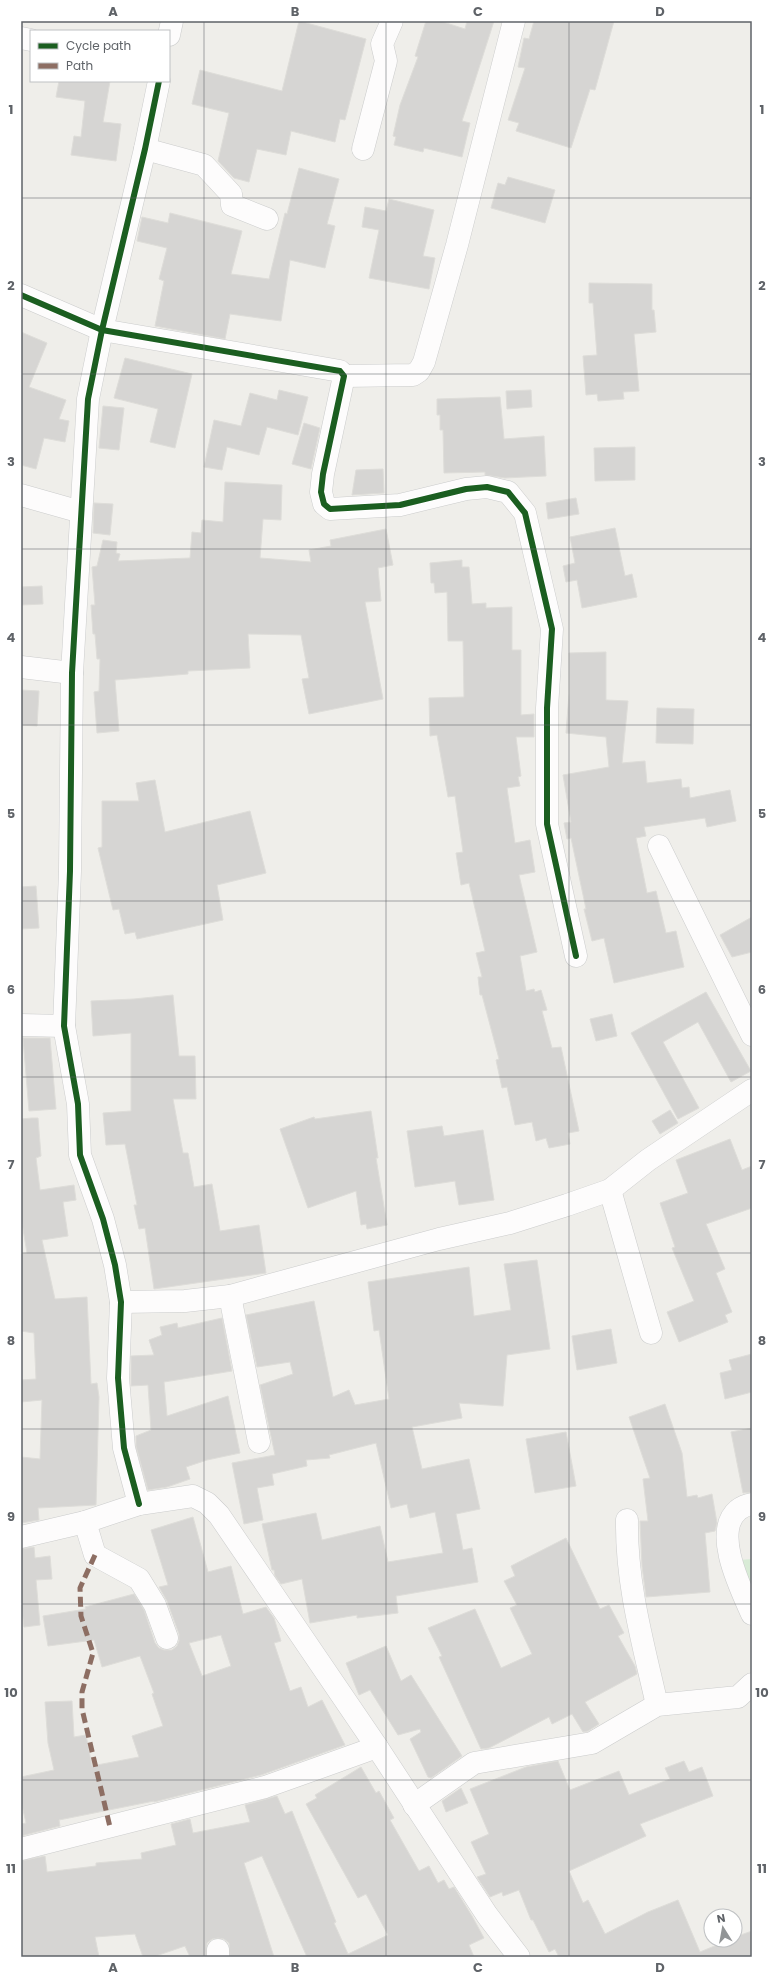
<svg xmlns="http://www.w3.org/2000/svg" width="773" height="1978" viewBox="0 0 773 1978" font-family="Poppins,sans-serif">
<style>
.green{fill:#d8ebd6}
.building{fill:#d6d5d3;stroke:#deddd9;fill-rule:evenodd}
.lines{fill:none;stroke-linecap:round;stroke-linejoin:round}
.minor-casing{stroke:#cbcccc;stroke-width:23}
.minor{stroke:#fdfcfc;stroke-width:22}
.quiet{stroke:#8d6e63;stroke-width:5;stroke-dasharray:10 5;stroke-linecap:butt}
.cycleway-casing{stroke:#fff;stroke-width:8}
.cycleway{stroke:#1b5e20;stroke-width:6}
.grid{fill:none;stroke:#5f6368;stroke-width:1;stroke-opacity:0.55}
.neatline{fill:none;stroke:#5f6368;stroke-width:1.5}
.grid-label{font-size:13px;text-anchor:middle;font-weight:bold;fill:#5f6368}
</style>
<rect width="100%" height="100%" fill="#efeeea"/>
<path class="green" d="M752,1559V1608L739,1560Z"/>
<g class="building">
<path d="M299,21L366,39L345,120L340,119L335,142L291,131L286,155L257,149L249,182L234,178L218,161L229,113L192,104L200,70L282,91Z"/>
<path d="M426,21H440L465,29L467,21H494L462,121L470,123L462,157L424,148L423,152L394,145L396,137L393,136L400,105L418,57L415,56Z"/>
<path d="M534,21H614L595,90L590,89L571,148L516,131L519,123L508,120L525,68L518,67L524,38L529,39Z"/>
<path d="M59,81H110L103,122L121,124L116,161L71,155L74,136L81,137L85,101L56,97Z"/>
<path d="M299,168L339,179L327,224L335,226L325,268L290,260L281,321L230,314L225,339L155,326L164,281L159,279L167,248L137,241L142,217L168,223L170,213L242,231L231,274L269,279L285,213L287,214Z"/>
<path d="M508,177L555,190L545,223L491,208L498,183L505,185Z"/>
<path d="M389,199L434,210L423,256L435,258L429,289L369,278L379,230L362,227L365,207L386,211Z"/>
<path d="M589,283L652,284V310H654L656,332L634,334L639,391L623,392L624,399L598,401L597,394L586,395L583,356L597,355L593,303H589Z"/>
<path d="M21,332L47,343L29,387L66,400L59,419L69,421L65,442L44,438L36,469L21,465Z"/>
<path d="M125,358L192,374L175,448L150,442L158,409L114,398Z"/>
<path d="M279,390L308,397L298,435L267,427L259,455L227,447L222,470L204,467L214,420L241,426L250,393L277,400Z"/>
<path d="M531,390L532,407L507,409L506,391Z"/>
<path d="M500,397L504,439L544,436L546,476L505,478L485,475V472L444,473L443,430H440V415H437V399Z"/>
<path d="M103,406L124,408L119,450L99,448Z"/>
<path d="M304,423L320,428L311,469L292,464Z"/>
<path d="M635,447V480L595,481L594,448Z"/>
<path d="M383,469L384,493L352,495L356,470Z"/>
<path d="M225,482L282,485L281,520L263,519L260,558L311,562L309,550L331,546L330,540L386,529L393,565L378,568L381,601L365,602L383,699L309,714L302,679L309,678L301,635L248,634L250,668L188,671V674L115,680L119,731L97,733L94,692L99,691L100,659H97L95,634H93L91,605H95L92,567L97,566L103,540L117,542L116,553L120,554L118,561L190,558L192,532L201,533L202,520L223,522Z"/>
<path d="M576,498L579,514L548,519L546,503Z"/>
<path d="M94,503L113,504L110,535L93,533Z"/>
<path d="M615,528L625,576L632,574L637,597L582,608L577,580L566,582L563,566L575,563L570,537Z"/>
<path d="M462,560V567H469L472,604L486,603V608L512,607V650H521V715L534,714V737H516L521,776L518,777L520,786L507,788L515,843L530,840L535,872L519,875L537,952L520,956L526,991L534,989L535,992L541,990L547,1010L542,1011L552,1048L561,1047L579,1131L568,1133L570,1144L549,1148L546,1138L536,1141L532,1122L515,1125L507,1087L502,1088L496,1060L499,1059L482,995H480L478,977H482L476,953L485,951L469,883L461,885L456,853L463,852L455,796L448,797L437,735L430,736L429,698L464,697L463,641H448L447,592L435,593L434,583H431L430,563Z"/>
<path d="M42,586L43,604L21,605V587Z"/>
<path d="M606,652V700L628,701L622,763L645,761L647,783L681,779L682,788L689,787L690,798L730,790L736,821L707,827L705,818L644,827L646,836L636,838L647,893L656,891L666,933L676,931L684,967L614,983L604,938L592,941L584,909H586L571,838L567,839L564,823L571,822L563,775L609,767L606,737L566,733L569,694V653Z"/>
<path d="M21,690L39,691L37,726L21,725Z"/>
<path d="M657,708L694,709L693,744L656,743Z"/>
<path d="M155,780L165,832L250,811L266,873L217,885L223,920L137,939L135,932L125,934L119,909L113,910L98,848L102,847V801H139L136,783Z"/>
<path d="M36,886L39,928L21,929V887Z"/>
<path d="M752,917V952L732,957L720,935Z"/>
<path d="M706,992L751,1071L731,1082L698,1022L663,1042L699,1108L678,1119L631,1033Z"/>
<path d="M173,995L179,1056H195L196,1099H173L183,1153H188L194,1187L212,1184L220,1231L259,1225L266,1273L154,1289L145,1228L139,1229L134,1205H137L125,1144L106,1145L103,1113L131,1111V1033L93,1036L91,1001L134,999Z"/>
<path d="M612,1014L617,1036L596,1041L590,1019Z"/>
<path d="M23,1038H50L56,1109L29,1111Z"/>
<path d="M670,1110L678,1123L660,1134L652,1121Z"/>
<path d="M371,1111L378,1158H376L387,1225L367,1229L366,1224L361,1225L356,1191L308,1208L280,1129L314,1117L315,1119Z"/>
<path d="M32,1118H38L41,1156L36,1158L40,1190L74,1185L76,1200L63,1202L68,1236L42,1240L55,1299L87,1297L91,1384L97,1383L99,1397L96,1505L38,1508L39,1520L21,1523V1457L40,1459L42,1400L21,1402V1380L36,1379L34,1333L21,1331V1254L27,1253L21,1217V1119Z"/>
<path d="M442,1126L444,1136L483,1130L494,1200L459,1205L455,1181L415,1187L407,1131Z"/>
<path d="M730,1139L742,1170L752,1166V1208L706,1224L725,1269L716,1273L732,1312L725,1315L728,1322L679,1342L667,1312L694,1301L672,1248L675,1247L660,1203L688,1193L676,1160Z"/>
<path d="M537,1260L550,1349L507,1355L503,1406L459,1403L462,1418L412,1427L422,1469L469,1459L480,1509L456,1514L463,1550L472,1548L478,1582L396,1596L398,1613L357,1618V1615L310,1623L302,1579L281,1584L275,1576L274,1570H272L262,1524L316,1513L322,1540L380,1526L388,1562L443,1553L435,1512L410,1518L407,1504L391,1508L376,1443L329,1455L330,1458L306,1460L307,1466L272,1474L274,1485L257,1488L263,1520L244,1524L232,1463L275,1455L260,1385L293,1374L290,1362L257,1367L246,1315L314,1301L333,1397L349,1390L355,1405L389,1399L379,1330L374,1331L368,1282L469,1267L474,1316L511,1310L504,1264Z"/>
<path d="M222,1318L232,1371L164,1382L167,1416L228,1396L240,1453L207,1460L186,1467L190,1479L167,1487L148,1490L136,1446V1436L151,1430L148,1385L131,1386V1356L154,1355L149,1340L162,1335L160,1327L177,1323L178,1328Z"/>
<path d="M611,1329L617,1363L577,1370L572,1336Z"/>
<path d="M752,1354V1392L725,1399L720,1373L732,1370L729,1360Z"/>
<path d="M665,1404L682,1453L687,1497L697,1495L698,1498L712,1494L717,1523L715,1531L705,1533L710,1592L646,1597L642,1566L640,1521H648L643,1479L650,1478L629,1417Z"/>
<path d="M752,1428V1492L743,1493L731,1432Z"/>
<path d="M566,1432L576,1486L535,1493L526,1439Z"/>
<path d="M193,1517L208,1572L231,1566L243,1614L266,1607L274,1618L281,1641L274,1643L290,1691L301,1687L308,1707L322,1700L345,1745L261,1775L154,1802V1801L59,1820L60,1826L21,1836V1824L26,1823L21,1801V1777L54,1770L48,1743L45,1702L72,1701L74,1737L86,1735L92,1766L139,1757L132,1736L163,1726L152,1694L154,1693L140,1656L102,1667L94,1640L48,1646L43,1616L86,1609L85,1607L134,1594L144,1610L155,1643L159,1648L164,1650H172L177,1646L179,1641V1634L167,1601L159,1587L168,1585L151,1530ZM221,1635L231,1666L202,1676L189,1643Z"/>
<path d="M566,1538L600,1609L609,1605L624,1633L618,1636L635,1666L637,1674L585,1702L599,1724L588,1731L583,1732L572,1714L552,1724L549,1717L489,1748L481,1749L439,1657L442,1656L428,1628L475,1609L501,1668L532,1654L510,1608L517,1605L504,1581L515,1576L511,1566Z"/>
<path d="M34,1547L35,1558L50,1556L52,1579L36,1580L40,1625L24,1627L21,1602V1549Z"/>
<path d="M386,1646L401,1681L411,1675L462,1756L431,1778L428,1777L410,1739L421,1732L420,1729L398,1735L370,1690L359,1695L346,1663Z"/>
<path d="M558,1761L570,1790L619,1771L629,1795L670,1779L665,1768L684,1761L689,1772L702,1767L713,1796L640,1824L646,1836L569,1871L583,1903L588,1900L605,1934L648,1912L678,1900L700,1952L729,1940H735V1937L752,1931V1957H559L555,1949L549,1952L533,1920H531L519,1890L503,1896L502,1892L490,1897L477,1877L486,1874L471,1842L489,1834L470,1789L526,1767Z"/>
<path d="M361,1767L376,1793L379,1791L394,1818L390,1820L419,1871L429,1866L438,1883L444,1880L449,1889L454,1887L472,1916L484,1938L469,1945L474,1957H307L262,1856L244,1863L274,1957H230L229,1943L224,1939L218,1938L212,1939L207,1943L206,1957H190L185,1946L153,1957H143L135,1934L95,1937L99,1957H21V1861L45,1856L47,1872L96,1866V1863L142,1859L141,1853L176,1845L171,1824L190,1819L193,1833L250,1822L245,1805L277,1796L285,1814L292,1811L336,1922L334,1923L348,1954L388,1935L366,1894L358,1898L306,1804L317,1798L315,1795Z"/>
<path d="M461,1788L468,1803L446,1812L442,1801Z"/>
</g>
<g class="lines">
<defs>
<g id="minor">
<path d="M169,35L172,21"/>
<path d="M21,38L31,40"/>
<path d="M145,149L204,165L231,194L232,205L267,219"/>
<path d="M363,149L386,61L382,44L392,21"/>
<path d="M21,295L102,330L340,371L344,376L323,474L321,492L324,504L330,509L400,505L466,489L487,487L508,492L525,513L552,629L547,708V824L576,956"/>
<path d="M344,376L413,375L419,371L424,362L457,245L514,21"/>
<path d="M21,495L81,512"/>
<path d="M21,667L72,673"/>
<path d="M659,846L752,1035"/>
<path d="M21,1025L64,1026"/>
<path d="M610,1190L651,1333"/>
<path d="M230,1296L259,1442"/>
<path d="M121,1302L185,1301L230,1296L439,1239L510,1223L567,1205L610,1190L648,1160L752,1090"/>
<path d="M139,1504L124,1448L118,1378L121,1302L115,1265L103,1219L80,1155L78,1104L64,1026L70,871L72,673L88,399L102,330L145,149L159,81"/>
<path d="M752,1504C746,1505 743,1506 738,1510C712,1532 741,1589 752,1614"/>
<path d="M627,1520C626,1584 643,1643 657,1705"/>
<path d="M85,1522L95,1555L139,1579L155,1605L167,1638"/>
<path d="M21,1537L85,1522L139,1504L193,1496L207,1503L219,1515L377,1747L487,1915L519,1957"/>
<path d="M414,1805L474,1763L592,1743L657,1705L738,1697L752,1684"/>
<path d="M21,1849L265,1787L377,1747"/>
<path d="M218,1950V1957"/>
</g>
</defs>
<use href="#minor" class="minor-casing"/>
<use href="#minor" class="minor"/>
<path class="quiet" d="M95,1555L80,1588L81,1616L93,1653L82,1692V1709L110,1827"/>
<defs>
<g id="cycleway">
<path d="M21,295L102,330L340,371L344,376L323,474L321,492L324,504L330,509L400,505L466,489L487,487L508,492L525,513L552,629L547,708V824L576,956"/>
<path d="M139,1504L124,1448L118,1378L121,1302L115,1265L103,1219L80,1155L78,1104L64,1026L70,871L72,673L88,399L102,330L145,149L159,81"/>
</g>
</defs>
<use href="#cycleway" class="cycleway-casing"/>
<use href="#cycleway" class="cycleway"/>
</g>
<path class="grid" d="M204,21V1957M386,21V1957M569,21V1957M21,198H752M21,374H752M21,549H752M21,725H752M21,901H752M21,1077H752M21,1253H752M21,1429H752M21,1604H752M21,1780H752"/>
<rect width="773" height="1978" fill="none" stroke="#ffffff" stroke-width="44"/>
<rect x="30" y="30" width="140" height="52" fill="#ffffff" stroke="#bfc1c3"/>
<rect x="38" y="43" width="20" height="6" fill="#1b5e20" stroke="#bfc1c3"/>
<text x="66" y="50" font-size="12" fill="#5f6368">Cycle path</text>
<rect x="38" y="63" width="20" height="6" fill="#8d6e63" stroke="#bfc1c3"/>
<text x="66" y="70" font-size="12" fill="#5f6368">Path</text>
<g transform="translate(723 1928) rotate(349)"><circle r="19" fill="#ffffff" stroke="#bfc1c3"/>
<path d="M0-3L7 15L0 10L-7 15Z" fill="#919496"/>
<text y="-6" font-size="11" font-weight="bold" text-anchor="middle" fill="#5f6368">N</text>
</g>
<rect x="22" y="22" width="729" height="1934" class="neatline"/>
<g class="grid-label">
<text x="113" y="16">A</text>
<text x="295" y="16">B</text>
<text x="478" y="16">C</text>
<text x="660" y="16">D</text>
<text x="11" y="114">1</text>
<text x="762" y="114">1</text>
<text x="11" y="290">2</text>
<text x="762" y="290">2</text>
<text x="11" y="466">3</text>
<text x="762" y="466">3</text>
<text x="11" y="642">4</text>
<text x="762" y="642">4</text>
<text x="11" y="818">5</text>
<text x="762" y="818">5</text>
<text x="11" y="994">6</text>
<text x="762" y="994">6</text>
<text x="11" y="1169">7</text>
<text x="762" y="1169">7</text>
<text x="11" y="1345">8</text>
<text x="762" y="1345">8</text>
<text x="11" y="1521">9</text>
<text x="762" y="1521">9</text>
<text x="11" y="1697">10</text>
<text x="762" y="1697">10</text>
<text x="11" y="1873">11</text>
<text x="762" y="1873">11</text>
<text x="113" y="1972">A</text>
<text x="295" y="1972">B</text>
<text x="478" y="1972">C</text>
<text x="660" y="1972">D</text>
</g>
</svg>
